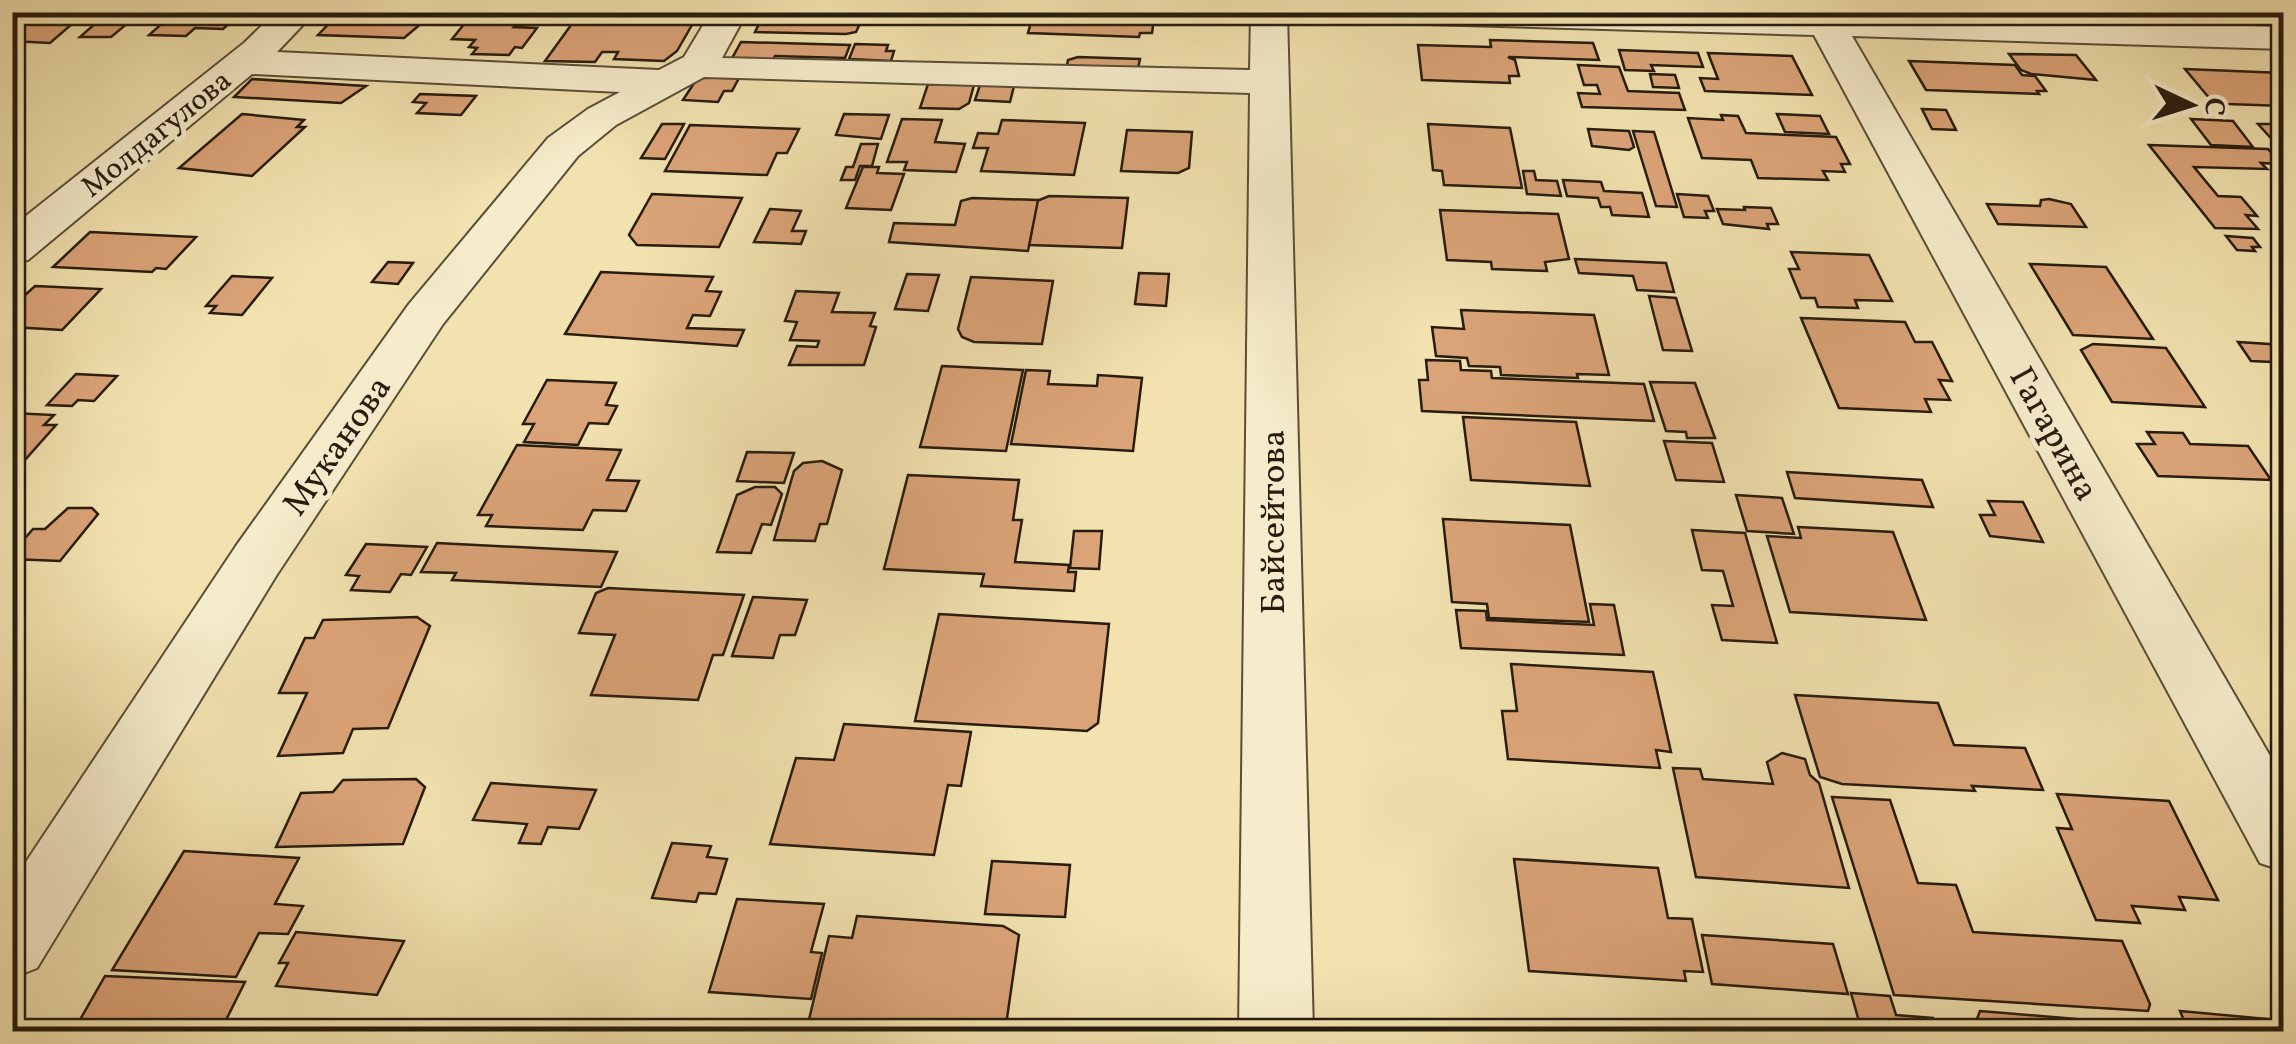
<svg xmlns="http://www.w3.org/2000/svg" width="2296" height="1044" viewBox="0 0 2296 1044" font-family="Vollkorn,serif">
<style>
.building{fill:#dba378;stroke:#271c0f;stroke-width:2.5}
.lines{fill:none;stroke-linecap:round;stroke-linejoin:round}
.minor-casing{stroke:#5a4e37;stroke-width:4}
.minor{fill:#f6eccb;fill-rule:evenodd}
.labels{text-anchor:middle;stroke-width:10;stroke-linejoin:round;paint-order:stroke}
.far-street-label{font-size:30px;fill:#271c0f;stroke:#f6eccb}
.street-label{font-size:35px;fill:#271c0f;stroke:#f6eccb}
</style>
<rect width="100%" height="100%" fill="#f1e2af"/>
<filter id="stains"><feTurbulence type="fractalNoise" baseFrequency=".002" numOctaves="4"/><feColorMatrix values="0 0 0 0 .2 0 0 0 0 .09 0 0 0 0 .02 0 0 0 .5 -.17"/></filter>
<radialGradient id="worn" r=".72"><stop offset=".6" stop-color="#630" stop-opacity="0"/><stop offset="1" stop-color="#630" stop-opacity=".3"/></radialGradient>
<g class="building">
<path d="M12,12H86L50,43L12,41Z"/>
<path d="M175,12H256L245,23L231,22L223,29L195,28L186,36L149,35Z"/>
<path d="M340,12H435L404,38L318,35Z"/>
<path d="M765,12H856L865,13L856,32L846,34L755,32Z"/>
<path d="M1034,12H1155L1152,33H1140L1139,37L1028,33Z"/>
<path d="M2084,12H2226L2230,17L2156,14L2146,19H2118Z"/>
<path d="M579,14L696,18L677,51L664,61L614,59L618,52H602L595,62L545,61Z"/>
<path d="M97,22L128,23L111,37H80Z"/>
<path d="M465,23L516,25L514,27L537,28L522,48L515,47L509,55L472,54L477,48L469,47L475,40L452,39Z"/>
<path d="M1490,40L1593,43L1599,60L1508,57L1515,60L1519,76H1509L1510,83L1422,80L1418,45L1491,47Z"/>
<path d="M741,42L850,45L845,58L775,56L772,61L731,60Z"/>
<path d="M855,44L888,45L886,51H894L891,61L849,59Z"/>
<path d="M1619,50L1698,53L1703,67L1651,65L1654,71L1625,70Z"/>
<path d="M1708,53L1792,56L1812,95L1705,91L1700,78L1718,79Z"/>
<path d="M2009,54L2076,55L2096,80L2031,74L2021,70Z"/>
<path d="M1078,57L1140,59L1137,73L1066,70L1068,60Z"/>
<path d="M1909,61L2015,65L2022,75L2035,76L2046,91H2037L2039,94L1926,90Z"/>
<path d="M1578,65L1619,67L1628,91L1679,93L1685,110L1582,107L1578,93L1600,94L1597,85H1584Z"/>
<path d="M2185,69L2282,73L2284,106L2227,104L2210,99Z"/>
<path d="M1650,74L1675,75L1679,88L1653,87Z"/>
<path d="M698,77L739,78L732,91H724L718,102L683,100Z"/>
<path d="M252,79L366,86L341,103L234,97Z"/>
<path d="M928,84L974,85L969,103L959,109L920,108Z"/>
<path d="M980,85L1014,86L1010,102L975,100Z"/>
<path d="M420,94L476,96L461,115L417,113L426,103L413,102Z"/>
<path d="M1922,109L1946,110L1956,130L1932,129Z"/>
<path d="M242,114L304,120L297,127H305L252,176L179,168Z"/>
<path d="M844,114L889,115L881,139L836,135Z"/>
<path d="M1777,114L1820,116L1829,134L1785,132Z"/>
<path d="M1721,115L1738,116L1746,133L1836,137L1850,164H1841L1845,172L1823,171L1828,180L1758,178L1751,160L1702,158L1688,118L1723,120Z"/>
<path d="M902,119L942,120L935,142L965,144L956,172L904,170L907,162H887Z"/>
<path d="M2191,119L2233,121L2253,147L2211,145Z"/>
<path d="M1002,120L1085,123L1074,175L981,171L988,148H973L978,133L998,134Z"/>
<path d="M662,124H684L665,159L641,158Z"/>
<path d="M1428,124L1510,128L1522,188L1444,185L1442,171L1433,170Z"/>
<path d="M2258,124H2284V147H2279Z"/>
<path d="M690,125L799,129L787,153H777L767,175L665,171Z"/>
<path d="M1588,129L1629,131L1634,147L1629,150L1592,146Z"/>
<path d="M1127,130L1192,132L1189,168L1178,173L1121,171Z"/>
<path d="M1633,131L1654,132L1677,207L1656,206Z"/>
<path d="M861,144H878L872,166H860L855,180H841L846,167H853Z"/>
<path d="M2149,145L2268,149L2281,164L2261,163L2267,169L2194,167L2218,196L2241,197L2257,216L2246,215L2258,229L2215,228Z"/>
<path d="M863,167H879L877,173L904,174L891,210L846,208Z"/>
<path d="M1523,171H1534L1536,180L1557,181L1561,196L1527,194Z"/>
<path d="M1563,180L1601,182L1604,191L1642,193L1649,217L1612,215L1610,207H1601L1598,198L1567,196Z"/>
<path d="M652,194L742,198L719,247L637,245L629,235Z"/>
<path d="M1677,194L1708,196L1714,211H1705L1708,218L1684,217Z"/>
<path d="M1049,196L1128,198L1122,248L1029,245L1037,201Z"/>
<path d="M972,198L1038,200L1028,251L889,242L894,223L955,225L961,201Z"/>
<path d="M2049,199L2071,204L2086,227L1998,224L1987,204L2040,206L2041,200Z"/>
<path d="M1744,207L1771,208L1778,224H1767L1769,229L1723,224L1717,209L1745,210Z"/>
<path d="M770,209L801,211L792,231H806L801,244L754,242Z"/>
<path d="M1440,210L1558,214L1569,259L1545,262L1547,271L1492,269L1491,262L1447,260Z"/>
<path d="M90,232L196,237L166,269L156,268L152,272L53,267Z"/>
<path d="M2226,236L2253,238L2260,247H2252L2255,251L2237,250Z"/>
<path d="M1791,252L1869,255L1892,301L1855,300L1858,308L1818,307L1815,298H1801L1789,269H1799Z"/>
<path d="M1575,259L1666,263L1674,292L1637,290L1633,276L1579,273Z"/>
<path d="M388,262L413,263L398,284L372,282Z"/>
<path d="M2030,264L2106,267L2153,339L2073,335Z"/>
<path d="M601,272L713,277L706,291L721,292L710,316L693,315L687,328L744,330L737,346L565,334Z"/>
<path d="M1139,273L1169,274L1166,306L1135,304Z"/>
<path d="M907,274L939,275L928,311L895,309Z"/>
<path d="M232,276L272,278L242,315L210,313L216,306H206Z"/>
<path d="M971,277L1053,281L1042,344L974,342L962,337L958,329Z"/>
<path d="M35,286L101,289L62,330L12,327L16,312L12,307Z"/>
<path d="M796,291L839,293L832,312L875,313L870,326L876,327L864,365H789L797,346L817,347L819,341L790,340L797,322L785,321Z"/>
<path d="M1649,296L1676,298L1692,351L1663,350Z"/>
<path d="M1461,310L1594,315L1609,375L1577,374L1578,378L1501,375L1500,367L1469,366L1467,358L1436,356L1432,327L1464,329Z"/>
<path d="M1801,318L1905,322L1915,342H1932L1952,381L1939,380L1950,400L1925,399L1931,412L1839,408Z"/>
<path d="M2238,342L2284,345V371H2278L2272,362L2251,361Z"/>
<path d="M2093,344L2166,348L2205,407L2112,402L2081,350Z"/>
<path d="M1426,360L1460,361L1461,370L1491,371L1492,378L1644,384L1654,421L1422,411L1419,380H1428Z"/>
<path d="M942,366L1023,370L1006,451L920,447Z"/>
<path d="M1026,370L1050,371L1048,384L1097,386L1098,375L1142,378L1133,451L1011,444Z"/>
<path d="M76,374L117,376L94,401L78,400L72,406L47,405Z"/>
<path d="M547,380L616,383L606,405L617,406L608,424L589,423L578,445L524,442L534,424H523Z"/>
<path d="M1650,382L1695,383L1715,438H1687L1686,432L1666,431Z"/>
<path d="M12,413L54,415L44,425H56L24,461L12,462Z"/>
<path d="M1463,417L1576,422L1590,486L1471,480Z"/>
<path d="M2147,432L2183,433L2190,444L2248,446L2271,480L2158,476L2137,444H2155Z"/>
<path d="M1664,441L1712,443L1724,482L1676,480Z"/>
<path d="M517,445L621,450L607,480L639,481L626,511L593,510L583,530L486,526L492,515H478Z"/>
<path d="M747,452L794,453L784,483L737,481Z"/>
<path d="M822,461L842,470L827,524H820L815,541L774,540L794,471L803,463Z"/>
<path d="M1787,472L1922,480L1933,507L1795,498Z"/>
<path d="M908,475L1019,480L1013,520H1022L1015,562L1069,565L1068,572H1076L1074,591L981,586L984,574L884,569Z"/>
<path d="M755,487H775L782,494L771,525L762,524L751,553L717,552L737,495Z"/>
<path d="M1736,495L1782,498L1794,534L1747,531Z"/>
<path d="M1988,501L2023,502L2043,542L1990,536L1980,515H1995Z"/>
<path d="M68,508H92L98,514L60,561L12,559V553L33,529H45Z"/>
<path d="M1443,519L1570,525L1589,622L1489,618L1487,604L1452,602Z"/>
<path d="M1798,527L1893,532L1926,620L1790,612L1767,536L1801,538Z"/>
<path d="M1692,530L1745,533L1777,643L1722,640L1712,605L1733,606L1723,571L1702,570Z"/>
<path d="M1074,531H1102L1099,569L1070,568Z"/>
<path d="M437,543L617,552L601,587L452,580L456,573L421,572Z"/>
<path d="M366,544L427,547L411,575L401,574L390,592L351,590L359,576L346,575Z"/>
<path d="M608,588L744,595L723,655H713L698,700L591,695L615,635L579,633L596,593Z"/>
<path d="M753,597L807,600L795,635H780L773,658L732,656Z"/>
<path d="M1590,604L1614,605L1624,655L1461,648L1456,610L1486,611L1487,620L1594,625Z"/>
<path d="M939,614L1109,624L1098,723L1087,731L915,721Z"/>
<path d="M417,617L430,626L388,728L353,729L343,753L278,756L307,693H279L305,638H314L323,620Z"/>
<path d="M1511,664L1653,672L1671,752L1656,750L1660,768L1508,759L1502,711H1517Z"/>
<path d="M1795,695L1938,703L1954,745L2025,748L2043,790L1972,786L1975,791L1842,784L1820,777Z"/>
<path d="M844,724L971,732L961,786L948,785L934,855L770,844L796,758L834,760Z"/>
<path d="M1782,753L1805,759L1810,775L1819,783L1849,888L1696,877L1673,768L1700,769L1703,779L1773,784L1767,762Z"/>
<path d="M416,779L425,787L403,844L276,847L301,793L333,792L343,780Z"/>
<path d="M491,783L596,790L579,829L548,827L541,844L519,843L527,824L473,820Z"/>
<path d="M2057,794L2169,801L2218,900L2179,897L2185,910L2132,906L2140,923L2096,920L2057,828L2072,829Z"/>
<path d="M1832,797L1890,800L1918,883L1956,885L1973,932L2122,941L2150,1004L2148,1011L1894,995Z"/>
<path d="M672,843L711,846L707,857L727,859L716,894L699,893L696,902L652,898Z"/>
<path d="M184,851L299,858L275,904L303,906L288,934L259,933L236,977L112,970Z"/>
<path d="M1514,859L1658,868L1668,918L1692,919L1703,972L1684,971L1686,981L1529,971Z"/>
<path d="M992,861L1070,865L1065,917L985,914Z"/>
<path d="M737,899L824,904L811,952L822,953L811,999L709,992Z"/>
<path d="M857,916L1003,926L1019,935L1005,1032H806L829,936L852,938Z"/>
<path d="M296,932L404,941L377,995L276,986L288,963H279Z"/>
<path d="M1702,935L1833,944L1848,994L1712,984Z"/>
<path d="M105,976L245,982L224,1024L255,1025L251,1032H73Z"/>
<path d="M1851,993L1890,996L1896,1015L1933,1018L1937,1032H1862Z"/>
<path d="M1980,1011L2076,1019L2081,1032H1963L1960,1023L1975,1024Z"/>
<path d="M2180,1011L2278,1020L2283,1032H2189Z"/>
</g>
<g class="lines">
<defs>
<g id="minor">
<path d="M276,12H315L277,52L659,70L684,57L711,12H747L722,58L1250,70L1251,12H1287L1313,1032H1239L1250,93L704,77L616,125L578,156L443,324L276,576L37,968L12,978V883L236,546L409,304L548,138L588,109L620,92L252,74L28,260L12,263V227L244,43Z"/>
<path d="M1374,12H1784L2284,27V49L1852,36L2284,780V871L2260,863L1814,35L1392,23L1379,20Z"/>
</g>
</defs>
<use href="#minor" class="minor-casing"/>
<use href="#minor" class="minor"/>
</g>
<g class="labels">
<g class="far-street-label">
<text transform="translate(156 133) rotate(-39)" y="10">Молдагулова</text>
</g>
<g class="street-label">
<text transform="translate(2055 433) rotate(61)" y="12">Гагарина</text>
<text transform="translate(336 445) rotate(-55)" y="12">Муканова</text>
<text transform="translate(1272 522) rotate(-90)" y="12">Байсейтова</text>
</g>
</g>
<rect width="2296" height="1044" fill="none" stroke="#f1e2af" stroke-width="50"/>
<rect x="15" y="15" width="2266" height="1014" fill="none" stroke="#271c0f" stroke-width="5"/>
<rect x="25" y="25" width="2246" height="994" fill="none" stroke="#271c0f" stroke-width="2.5"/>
<g transform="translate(2191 105) rotate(94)" stroke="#f6eccb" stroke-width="8" paint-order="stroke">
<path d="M0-8L18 38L0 25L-18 38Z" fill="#271c0f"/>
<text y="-15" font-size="28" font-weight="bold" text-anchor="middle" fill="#271c0f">С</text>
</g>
<rect width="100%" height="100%" filter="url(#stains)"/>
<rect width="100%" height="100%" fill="url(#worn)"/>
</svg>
